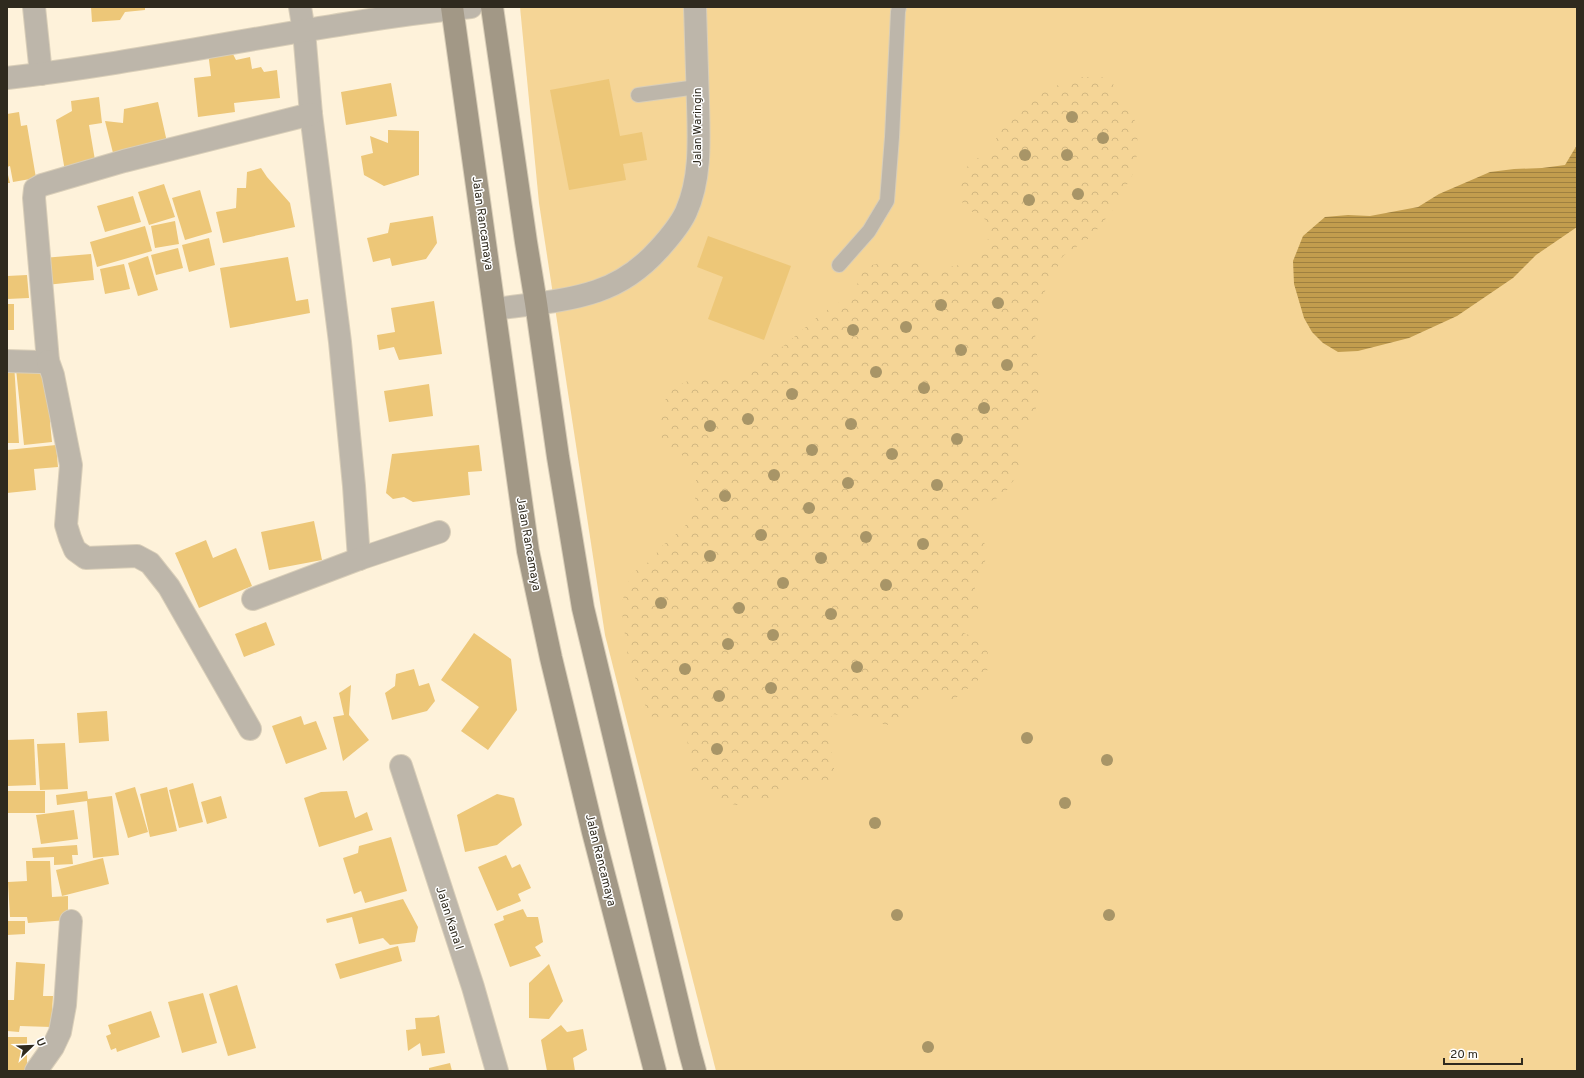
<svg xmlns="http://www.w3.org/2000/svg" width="1584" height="1078" viewBox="0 0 1584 1078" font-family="Overpass,sans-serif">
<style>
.green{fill:#f5d596}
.forest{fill:url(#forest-crowns)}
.water{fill:url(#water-rules)}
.building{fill:#edc778}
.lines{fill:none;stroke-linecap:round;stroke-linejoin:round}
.lane-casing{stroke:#d9ceb8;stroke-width:16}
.street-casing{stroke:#d9ceb8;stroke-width:24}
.secondary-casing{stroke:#d9ceb8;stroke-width:24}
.lane{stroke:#bdb6aa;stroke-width:14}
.street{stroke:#bdb6aa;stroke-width:22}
.secondary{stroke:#a29886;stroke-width:22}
.tree{fill:#a89567}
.labels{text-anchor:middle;stroke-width:3;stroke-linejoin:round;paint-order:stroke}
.street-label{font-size:12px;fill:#2f2a1e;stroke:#fff}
</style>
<defs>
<pattern id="forest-crowns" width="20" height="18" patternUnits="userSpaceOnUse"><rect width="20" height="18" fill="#f5d596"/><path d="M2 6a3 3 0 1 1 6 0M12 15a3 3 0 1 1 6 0" fill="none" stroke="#d2b781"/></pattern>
<pattern id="water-rules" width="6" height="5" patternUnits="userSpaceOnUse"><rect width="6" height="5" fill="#c29d4e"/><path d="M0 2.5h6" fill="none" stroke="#9e8040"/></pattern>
</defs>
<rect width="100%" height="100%" fill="#fef2da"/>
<path class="green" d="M520,7H1577V1071H716L605,635L539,203Z"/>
<path class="forest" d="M1077,77H1102L1114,85L1138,126L1136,168L1115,207L1092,236L1063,256L1041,299L1035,338L1039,371L1038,405L1017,439L1022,467L1004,495L976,508L966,522C984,537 992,547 982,570C981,575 976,580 975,584C974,591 978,600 980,606L966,623L964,633C979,639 996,652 987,671C984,677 960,694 954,700L931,692L904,720L887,725L857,716L832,714L830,739L835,776L819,785L795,781L786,793L759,802L736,805L716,800L702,789L690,773L687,736L675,720L649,716L628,658L621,605L631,574L650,561L663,545L681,530L692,518L696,493V471L681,454L662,441L659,415L670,389L699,376L731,380L768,359L821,314L857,291V285L861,274L872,265L898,260L912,262L938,269L975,262L984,253L989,235L986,220L964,207L958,189L969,163L990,151L1003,125L1028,98Z"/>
<path class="water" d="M1577,145V227L1536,255L1513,278L1457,316L1409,338L1358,351L1338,352L1323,343L1312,332L1304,318L1294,284L1293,261L1303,236L1325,217L1348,215L1370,216L1418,207L1439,194L1490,172L1514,169L1542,168L1565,165Z"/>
<g class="building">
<path d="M91,7H145V10L125,12L120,20L92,22Z"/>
<path d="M230,48L236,60L250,57L252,69L261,67L264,72L277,70L280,98L234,103L235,112L198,117L194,78L211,76L208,52Z"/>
<path d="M609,79L620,136L642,132L647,160L623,164L626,180L569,190L550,90Z"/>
<path d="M391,83L397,116L346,125L341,92Z"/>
<path d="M99,97L102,123L89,125L96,166L65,171L56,120L72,111L71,101Z"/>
<path d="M158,102L167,142L113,153L105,121L123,123L124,109Z"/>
<path d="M19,112L21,126L27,125L36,178L13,182L10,166L7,167V114Z"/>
<path d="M388,130L419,131V175L384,186L364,175L361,156L373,153L370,136L388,143Z"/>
<path d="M261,168L267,177L290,203L295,227L223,243L216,212L236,208L237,188H246L247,172Z"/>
<path d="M7,171L10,183H7Z"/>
<path d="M164,184L175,217L149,225L138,192Z"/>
<path d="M200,190L212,232L185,240L172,198Z"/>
<path d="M133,196L141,222L105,232L97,206Z"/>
<path d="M433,216L437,243L426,259L392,266L390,258L373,262L367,238L388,233L390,223Z"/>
<path d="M175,221L179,244L155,248L151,226Z"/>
<path d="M145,226L152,251L97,267L90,242Z"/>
<path d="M708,236L791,266L764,340L708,319L723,277L697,267Z"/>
<path d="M209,238L215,265L189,272L182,245Z"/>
<path d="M178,248L183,268L156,275L151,255Z"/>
<path d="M91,254L94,280L46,285L43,258Z"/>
<path d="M148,256L158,290L138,296L128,263Z"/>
<path d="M288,257L296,301L308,299L310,313L230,328L220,268Z"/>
<path d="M124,264L130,289L105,294L100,269Z"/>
<path d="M27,275L29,298L7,299V276Z"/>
<path d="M434,301L442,354L399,360L394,347L379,350L377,335L395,332L391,308Z"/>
<rect x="7" y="304" width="7" height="26"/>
<path d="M14,363L19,443H7V364Z"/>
<path d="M45,366L56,421L50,422L52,442L24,445L16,369Z"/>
<path d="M429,384L433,416L389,422L384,391Z"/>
<path d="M56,445L58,467L34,469L36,490L7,493V450Z"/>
<path d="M479,445L482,471L468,472L470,495L413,502L404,497L393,499L386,493L392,454Z"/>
<path d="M314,521L322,560L269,570L261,532Z"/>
<path d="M206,540L213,558L236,548L252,586L199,608L175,553Z"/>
<path d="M266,622L275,645L244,657L235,634Z"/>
<path d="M474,633L511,659L517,710L488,750L461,731L479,707L441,680Z"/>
<path d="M414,669L419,686L429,683L435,701L427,711L392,720L385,693L395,686L396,674Z"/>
<path d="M351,685L349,715L369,740L343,761L333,717L344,715L339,693Z"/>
<path d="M107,711L109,741L79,743L77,713Z"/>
<path d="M301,716L304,725L316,721L327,749L286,764L272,726Z"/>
<path d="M34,739L36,785L7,786V740Z"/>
<path d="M65,743L68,789L40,790L37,744Z"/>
<path d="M193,783L203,822L179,828L169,790Z"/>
<path d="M135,787L148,832L128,838L115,793Z"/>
<path d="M167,787L177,831L150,837L140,794Z"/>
<rect x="7" y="791" width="38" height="22"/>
<path d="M87,791L88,799L112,796L119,855L93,858L87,801L57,805L56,795Z"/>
<path d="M347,791L355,818L367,812L373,830L319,847L304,798L321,792Z"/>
<path d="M497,794L514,798L522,825L497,845L465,852L457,815Z"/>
<path d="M221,796L227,818L207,824L201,802Z"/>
<path d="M74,810L78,839L41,844L36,815Z"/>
<path d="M391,837L407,891L365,903L361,891L354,894L343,858L358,853L359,846Z"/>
<path d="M77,845L78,855H72L73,864L54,865V857L33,858L32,848Z"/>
<path d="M506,855L512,868L520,864L531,888L518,894L521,901L497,911L478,867Z"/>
<path d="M103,858L109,884L62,896L56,870Z"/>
<path d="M26,861H50L52,897L68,896V920L28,923L27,917H10L8,882L27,881Z"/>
<path d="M403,899L418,927L415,942L390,945L383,938L359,944L352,917L327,923L326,919Z"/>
<path d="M523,909L527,917H538L543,942L535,947L541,956L510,967L494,924L504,920L503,916Z"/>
<path d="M7,921H25V934L7,935Z"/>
<path d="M398,946L402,961L340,979L335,964Z"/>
<path d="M16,962L45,964L43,996H53L51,1027L20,1026L19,1032L7,1031V1000H14Z"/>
<path d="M549,964L563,1001L549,1019L529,1018V983Z"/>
<path d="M237,985L256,1048L228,1056L209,994Z"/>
<path d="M203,993L217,1043L182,1053L168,1002Z"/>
<path d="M151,1011L160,1037L117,1052L116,1048L111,1050L106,1036L111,1034L108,1025Z"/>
<path d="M439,1015L445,1053L422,1056L420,1043L408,1051L406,1030L416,1029L415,1018L435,1017Z"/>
<path d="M561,1025L567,1032L583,1029L587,1050L573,1058L575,1071H547L541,1040Z"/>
<rect x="7" y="1037" width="20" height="34"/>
<path d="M450,1063L452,1071H429V1068Z"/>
</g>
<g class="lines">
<defs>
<g id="lane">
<path d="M638,95L697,87"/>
<path d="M839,265L869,231L887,201L892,137L898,12L899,7"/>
</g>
<g id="street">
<path d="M34,7L41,74"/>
<path d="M300,7L304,31L311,114L340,342L354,486L359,559"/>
<path d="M7,78C162,60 315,23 471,7"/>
<path d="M495,309C529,304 565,302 597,291C621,283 642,268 659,249C669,238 680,225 686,212C701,179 699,140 698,104C697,72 696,39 695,7"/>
<path d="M7,361L40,362L48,361L34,198L35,189L42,185L124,161L311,114"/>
<path d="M48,361L53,375L71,465L66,525L70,538L75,550L86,558L137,556L150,563L169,587L250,729"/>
<path d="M253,599L359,559L439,532"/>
<path d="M401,766L473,987L497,1071"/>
<path d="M36,1071L53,1047L60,1032L65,1005L71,921"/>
</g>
<g id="secondary">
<path d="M452,7L528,551L551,658L593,832L655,1071"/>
<path d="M492,7L526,242L536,303L558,457L583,608L689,1049L695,1071"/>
</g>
</defs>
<use href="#lane" class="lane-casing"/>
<use href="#street" class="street-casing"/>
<use href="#secondary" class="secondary-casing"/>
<use href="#lane" class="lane"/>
<use href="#street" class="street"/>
<use href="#secondary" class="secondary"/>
</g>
<g class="tree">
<circle cx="1072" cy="117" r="6"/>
<circle cx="1103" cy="138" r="6"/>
<circle cx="1025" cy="155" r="6"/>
<circle cx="1067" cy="155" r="6"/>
<circle cx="1078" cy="194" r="6"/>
<circle cx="1029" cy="200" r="6"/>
<circle cx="998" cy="303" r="6"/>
<circle cx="941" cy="305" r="6"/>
<circle cx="906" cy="327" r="6"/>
<circle cx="853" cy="330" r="6"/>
<circle cx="961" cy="350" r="6"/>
<circle cx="1007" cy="365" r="6"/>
<circle cx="876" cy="372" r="6"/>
<circle cx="924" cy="388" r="6"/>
<circle cx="792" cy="394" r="6"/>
<circle cx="984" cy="408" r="6"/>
<circle cx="748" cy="419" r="6"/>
<circle cx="851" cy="424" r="6"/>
<circle cx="710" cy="426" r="6"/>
<circle cx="957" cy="439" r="6"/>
<circle cx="812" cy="450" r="6"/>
<circle cx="892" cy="454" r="6"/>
<circle cx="774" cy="475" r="6"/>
<circle cx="848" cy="483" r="6"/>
<circle cx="937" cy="485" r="6"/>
<circle cx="725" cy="496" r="6"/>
<circle cx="809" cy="508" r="6"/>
<circle cx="761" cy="535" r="6"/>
<circle cx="866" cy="537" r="6"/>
<circle cx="923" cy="544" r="6"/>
<circle cx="710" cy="556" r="6"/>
<circle cx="821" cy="558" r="6"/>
<circle cx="783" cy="583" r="6"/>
<circle cx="886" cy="585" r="6"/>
<circle cx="661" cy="603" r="6"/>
<circle cx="739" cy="608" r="6"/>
<circle cx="831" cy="614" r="6"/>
<circle cx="773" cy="635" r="6"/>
<circle cx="728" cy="644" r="6"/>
<circle cx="857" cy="667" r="6"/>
<circle cx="685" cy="669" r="6"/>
<circle cx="771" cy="688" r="6"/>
<circle cx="719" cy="696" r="6"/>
<circle cx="1027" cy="738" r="6"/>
<circle cx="717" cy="749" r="6"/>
<circle cx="1107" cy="760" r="6"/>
<circle cx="1065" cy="803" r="6"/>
<circle cx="875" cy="823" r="6"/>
<circle cx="897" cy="915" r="6"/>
<circle cx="1109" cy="915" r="6"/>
<circle cx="928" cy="1047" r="6"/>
</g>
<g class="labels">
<g class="street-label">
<text transform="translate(697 127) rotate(-90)" y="4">Jalan Waringin</text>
<text transform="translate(483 223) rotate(82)" y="4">Jalan Rancamaya</text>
<text transform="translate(529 544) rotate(80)" y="4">Jalan Rancamaya</text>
<text transform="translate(601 860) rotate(76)" y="4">Jalan Rancamaya</text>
<text transform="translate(450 918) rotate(72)" y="4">Jalan Kana I</text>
</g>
</g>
<rect width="1584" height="1078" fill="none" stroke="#2f2a1e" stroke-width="16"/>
<g transform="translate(32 1046) rotate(67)" stroke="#ffffff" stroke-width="3" paint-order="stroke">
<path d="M0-3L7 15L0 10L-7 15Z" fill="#2f2a1e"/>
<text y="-6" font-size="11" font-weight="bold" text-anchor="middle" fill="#2f2a1e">U</text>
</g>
<path d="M1444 1058v6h78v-6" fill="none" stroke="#2f2a1e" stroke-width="2"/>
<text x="1450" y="1058" font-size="12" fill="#2f2a1e" stroke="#ffffff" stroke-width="3" paint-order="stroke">20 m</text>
</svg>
